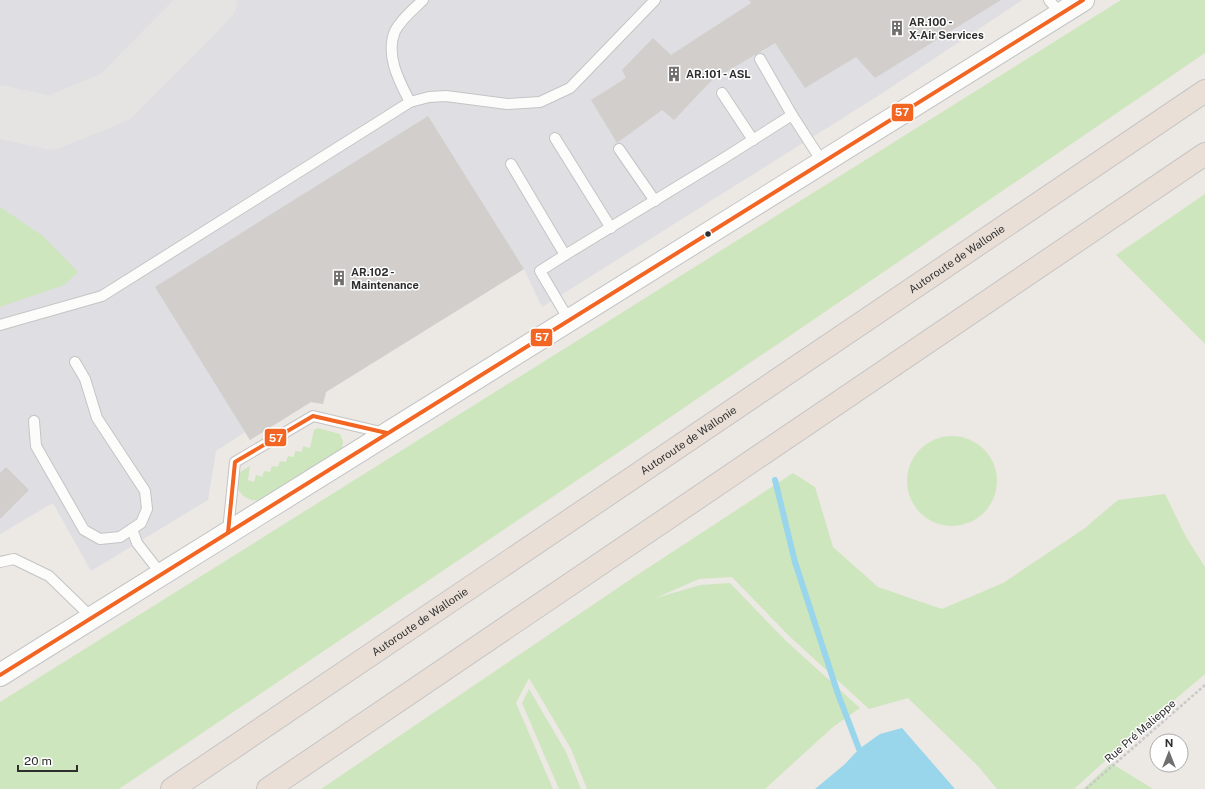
<svg xmlns="http://www.w3.org/2000/svg" width="1205" height="789" viewBox="0 0 1205 789" font-family="'Public Sans',sans-serif">
<style>
.airport{fill:#dfdee2}
.green{fill:#cee6be}
.water{fill:#99d6ec}
.lines{fill:none;stroke-linecap:round;stroke-linejoin:round}
.stream{stroke:#99d6ec;stroke-width:6}
.taxiway{stroke:#e6e4e2;stroke-width:53}
.building{fill:#d1cecb}
.lane-casing{stroke:#c5c4c5;stroke-width:12}
.secondary-casing{stroke:#c5c4c5;stroke-width:24}
.highway-casing{stroke:#c6c5c4;stroke-width:24}
.path{stroke:#c9c9c8;stroke-width:2.5;stroke-dasharray:3 2;stroke-linecap:butt}
.lane{stroke:#fcfcfb;stroke-width:10}
.secondary{stroke:#fcfcfb;stroke-width:22}
.highway{stroke:#eadfd6;stroke-width:22}
.bus-1-casing{stroke:#fff;stroke-width:7}
.bus-1{stroke:#f26522;stroke-width:4}
.bus-dot{fill:#2e2e2e;stroke:#fff;stroke-width:1.5}
.labels{text-anchor:middle;stroke-width:3;stroke-linejoin:round;paint-order:stroke}
.poi-label{font-size:11px;font-weight:bold;fill:#2e2e2e;stroke:#fff;text-anchor:start}
.street-label{font-size:11px;fill:#2e2e2e;stroke:#fff}
.line-badge{stroke:#fff;stroke-width:1.5}
.badge-label{font-size:11px;text-anchor:middle;font-weight:bold;fill:#fff}
</style>
<rect width="100%" height="100%" fill="#ece8e4"/>
<path class="airport" d="M0,0H1022L881,94L542,307L524,269L326,392L323,404L311,402L250,440L245,432L216,451L208,500L91,571L53,503L0,534Z"/>
<g class="green">
<path d="M1121,0H1205V53L622,450L119,789H0V702Z"/>
<path d="M1205,194V344L1116,255Z"/>
<path d="M0,207L43,236L78,272L64,285L0,307Z"/>
<path d="M318,428L340,434L343,441L342,449L262,500C246,504 230,488 240,473C242,470 247,468 250,466L248,480L254,482L256,475L262,477L264,471L270,472L272,466L278,467L280,461L286,462L288,456L294,457L295,451L302,452L303,446L310,448L314,430Z"/>
<circle cx="952" cy="481" r="45"/>
<path d="M793,473L815,487L833,547L878,587L942,609L1003,583L1085,528L1118,500L1165,494L1186,537L1205,567V674L1146,724L1074,789H997L978,766L908,698L869,709L788,635L732,577L699,579L656,598L700,585L730,583L784,639L860,708L833,727L765,789H587L571,749L529,678L516,703L553,789H321L631,579Z"/>
<path d="M529,689L566,752L581,789H559L522,703Z"/>
<path d="M1111,763L1153,789H1154H1083Z"/>
</g>
<path class="water" d="M902,728L955,789H815L845,764L859,749L880,734Z"/>
<g class="lines">
<path class="stream" d="M775,480L795,562L838,694L859,749"/>
<path class="taxiway" d="M0,112L51,123L115,97L211,0"/>
</g>
<g class="building">
<path d="M749,0H1001L875,78L856,57L805,88L775,43L711,81L674,120L662,110L617,143L591,100L626,78L622,70L653,38L671,55L751,3Z"/>
<path d="M428,116L524,269L326,392L323,404L311,402L250,440L155,287Z"/>
<path d="M6,467L29,490L0,519V473Z"/>
</g>
<g class="lines">
<defs>
<g id="lane">
<path d="M1049,0L1061,14"/>
<path d="M760,59L792,115"/>
<path d="M722,93L753,140"/>
<path d="M410,102C399,81 385,55 395,31C401,19 414,9 423,0"/>
<path d="M555,138L611,228"/>
<path d="M619,149L655,201"/>
<path d="M511,164L565,255"/>
<path d="M569,320L540,271L565,255L721,160L792,115L823,163"/>
<path d="M0,325L102,296L410,102L429,97L446,96L507,104L540,102L570,88L655,0"/>
<path d="M34,421L36,446L84,530L100,539L120,537L141,523L147,509L145,491L97,418L85,379L75,362"/>
<path d="M132,529L137,543L162,575"/>
<path d="M228,531L235,462L313,416L385,433"/>
<path d="M0,562L14,559L49,576L83,609L91,619"/>
</g>
<path id="secondary" d="M0,675L1083,0"/>
<g id="highway">
<path id="s1" d="M172,789L1205,91"/>
<path d="M268,789L1205,154"/>
</g>
</defs>
<use href="#lane" class="lane-casing"/>
<use href="#secondary" class="secondary-casing"/>
<use href="#highway" class="highway-casing"/>
<path class="path" d="M1086,789L1205,685"/>
<use href="#lane" class="lane"/>
<use href="#secondary" class="secondary"/>
<use href="#highway" class="highway"/>
<defs>
<g id="bus-1">
<path d="M228,533L235,462L313,416L387,433"/>
<path d="M0,675L1083,0"/>
</g>
</defs>
<use href="#bus-1" class="bus-1-casing"/>
<use href="#bus-1" class="bus-1"/>
</g>
<defs>
<symbol id="building-bare" viewBox="-9 -9 18 18"><path d="M-4-6H4V6H1V3H-1V6H-4ZM-2.5-4.3h1.7v1.8h-1.7ZM.8-4.3h1.7v1.8H.8ZM-2.5-1h1.7V.8h-1.7ZM.8-1h1.7V.8H.8Z" fill="#706f6e" stroke="#fff" stroke-width="2.5" paint-order="stroke"/></symbol>
</defs>
<g fill-rule="evenodd">
<use href="#building-bare" x="886" y="17" width="22" height="22"/>
<use href="#building-bare" x="663" y="63" width="22" height="22"/>
<use href="#building-bare" x="328" y="267" width="22" height="22"/>
</g>
<circle class="bus-dot" cx="708" cy="234" r="3.5"/>
<g class="labels">
<g class="poi-label">
<text x="909" y="26">AR.100 -<tspan x="909" dy="13">X-Air Services</tspan></text>
<text x="686" y="78">AR.101 - ASL</text>
<text x="351" y="276">AR.102 -<tspan x="351" dy="13">Maintenance</tspan></text>
</g>
<g class="street-label">
<text dy="4" stroke="none"><textPath href="#s1" startOffset="947">Autoroute de Wallonie</textPath></text>
<text dy="4" stroke="none"><textPath href="#s1" startOffset="623">Autoroute de Wallonie</textPath></text>
<text dy="4" stroke="none"><textPath href="#s1" startOffset="299">Autoroute de Wallonie</textPath></text>
<text transform="translate(1140 731) rotate(-41)" y="4">Rue Pré Malieppe</text>
</g>
</g>
<g class="line-badge">
<rect x="891" y="103" width="23" height="19" rx="4" fill="#f26522"/>
<rect x="530" y="328" width="23" height="19" rx="4" fill="#f26522"/>
<rect x="264" y="428" width="23" height="19" rx="4" fill="#f26522"/>
</g>
<g class="badge-label">
<text x="902" y="116">57</text>
<text x="542" y="341">57</text>
<text x="276" y="442">57</text>
</g>
<g transform="translate(1169 753)"><circle r="19" fill="#ffffff" stroke="#ababab"/>
<path d="M0-3L7 15L0 10L-7 15Z" fill="#706f6e"/>
<text y="-6" font-size="11" font-weight="bold" text-anchor="middle" fill="#2e2e2e">N</text>
</g>
<path d="M18 765v6h59v-6" fill="none" stroke="#2e2e2e" stroke-width="2"/>
<text x="24" y="765" font-size="12" fill="#2e2e2e" stroke="#ffffff" stroke-width="3" paint-order="stroke">20 m</text>
</svg>
